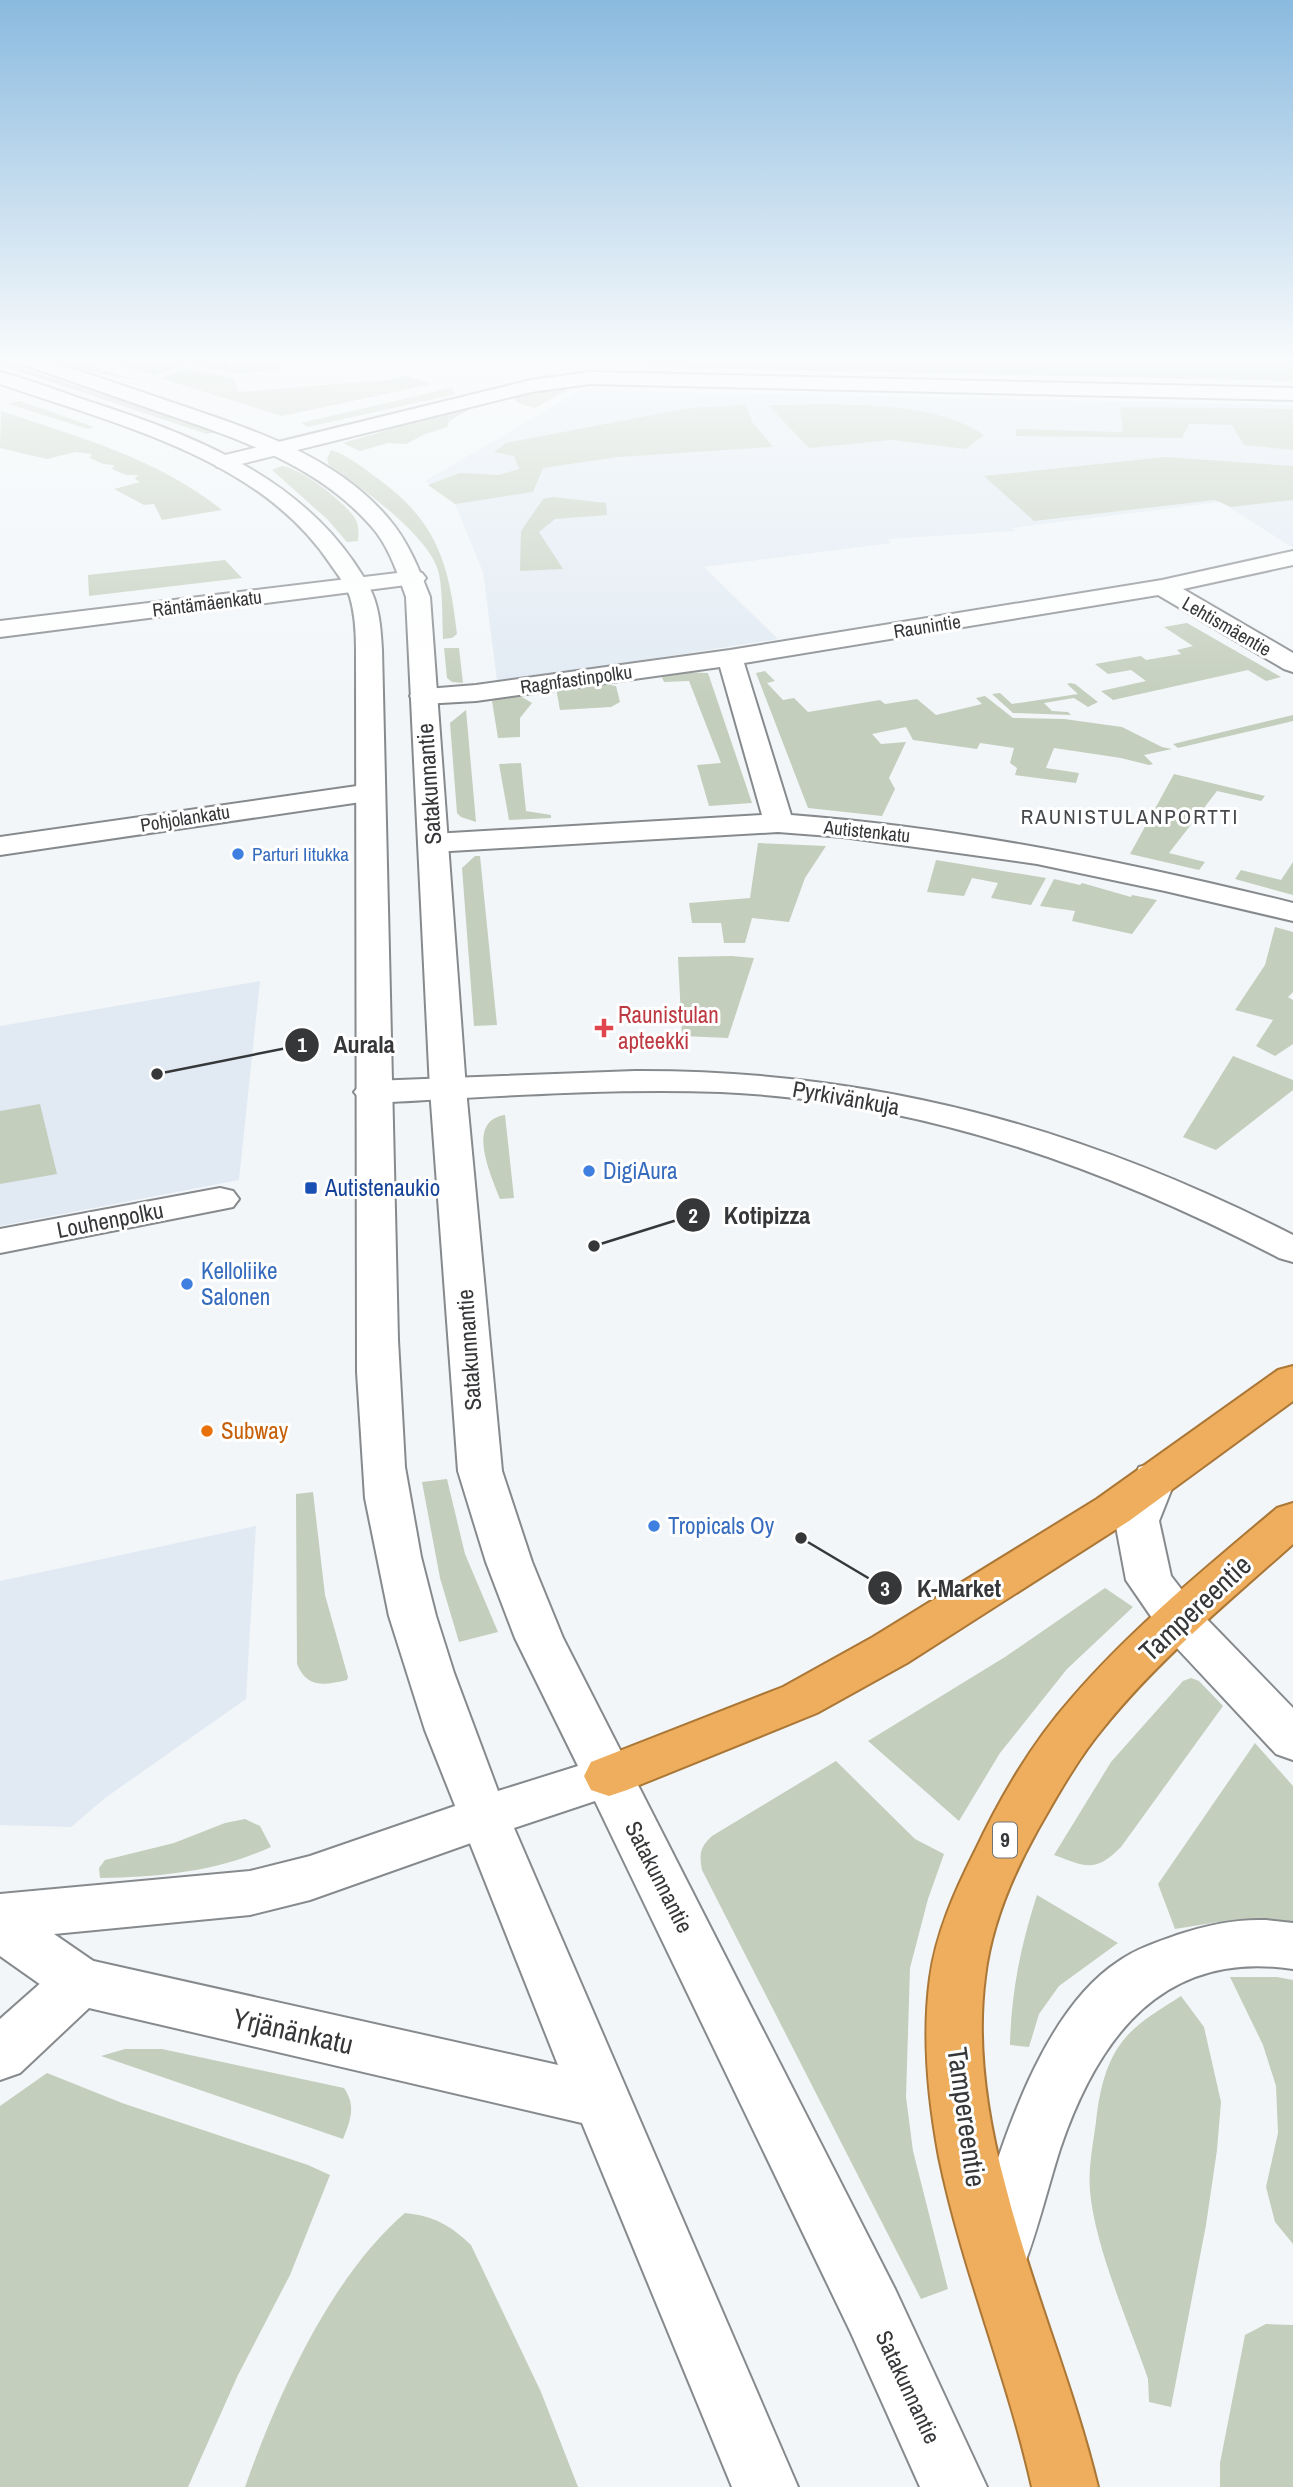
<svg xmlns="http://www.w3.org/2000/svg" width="1293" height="2487" viewBox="0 0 1293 2487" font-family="'Archivo Narrow',sans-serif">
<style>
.built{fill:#e1eaf3}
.green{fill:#c3cebc}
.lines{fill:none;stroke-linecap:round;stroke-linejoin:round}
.minor-casing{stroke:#878a8d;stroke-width:4}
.secondary-casing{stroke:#878a8d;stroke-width:4}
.trunk-casing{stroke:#ab7736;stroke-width:4}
.minor{fill:#fff;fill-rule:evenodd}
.secondary{fill:#fff;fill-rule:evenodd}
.trunk{fill:#eeae5e;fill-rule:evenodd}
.shop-dot{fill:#3f7fe0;stroke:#fff;stroke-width:2.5}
.health-dot{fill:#e0444e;stroke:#fff;stroke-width:2.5}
.transit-dot{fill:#1a4fb4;stroke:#fff;stroke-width:2.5}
.food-dot{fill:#e8710a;stroke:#fff;stroke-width:2.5}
.labels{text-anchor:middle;stroke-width:6;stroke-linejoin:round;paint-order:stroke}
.far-street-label{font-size:19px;fill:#363739;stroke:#fff}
.far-shop-label{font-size:19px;fill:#366cbe;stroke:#fff;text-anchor:start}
.far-neighbourhood-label{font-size:21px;letter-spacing:2px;fill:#474a4c;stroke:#fff}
.shield{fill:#fff;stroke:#727374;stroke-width:2}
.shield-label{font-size:21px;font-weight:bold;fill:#363739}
.street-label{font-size:23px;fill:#363739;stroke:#fff}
.health-label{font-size:23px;fill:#be3a42;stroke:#fff;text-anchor:start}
.shop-label{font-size:23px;fill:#366cbe;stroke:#fff;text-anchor:start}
.transit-label{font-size:23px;fill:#164399;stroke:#fff;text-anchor:start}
.food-label{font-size:23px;fill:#c56008;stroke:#fff;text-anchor:start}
.near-street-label{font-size:28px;fill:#363739;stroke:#fff}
.leader{fill:none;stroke:#363739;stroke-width:2.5}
.callout-dot{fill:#363739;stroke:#fff;stroke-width:2.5}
.mark-label{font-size:21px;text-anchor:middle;font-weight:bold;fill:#fff}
.callout-label{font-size:24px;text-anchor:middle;font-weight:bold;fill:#363739;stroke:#fff;stroke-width:6;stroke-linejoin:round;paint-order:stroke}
</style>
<rect width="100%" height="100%" fill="#f2f6f9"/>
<g class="built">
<path d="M581,390L1293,405V548L1221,502L1012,528L1016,531L888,539L891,543L704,567L778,639L534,677L497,680L483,572L455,504L425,481Z"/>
<path d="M260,981L239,1180L0,1226V1026Z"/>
<path d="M256,1526L246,1699L105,1798L71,1827L0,1825V1581Z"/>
</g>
<g class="green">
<path d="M39,356H60L140,381L100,374Z"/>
<path d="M104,356H188L182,365L154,376L103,360Z"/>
<path d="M198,356H220L219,360H228L229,366L280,362L283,370L237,374L196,366L193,363Z"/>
<path d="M653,356H1293V381L650,367Z"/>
<path d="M0,361L216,432L207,434L0,365Z"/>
<path d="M186,368L233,378L239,392L388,380L407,376L432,384L282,416L160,378Z"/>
<path d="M567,387V390L535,408L518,403L514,398L516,395Z"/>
<path d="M451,388L456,394L308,427L301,423Z"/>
<path d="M20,401L94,427L88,429L8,404Z"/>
<path d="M746,405L752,422L773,447L618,457L543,468L533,492L455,504L428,485L460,473L499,475L519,469L514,456L494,452L506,443L689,408Z"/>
<path d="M768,405C832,405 931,398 984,435L966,449L892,440L809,448Z"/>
<path d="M466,407L472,408L449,421L447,427L425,434L406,444L388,443L360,451L343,443Z"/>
<path d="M1120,407L1293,409V450L1244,445L1232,425L1189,424L1182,438L1016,436V429L1123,432Z"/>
<path d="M1,411C78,437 157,458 222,510L162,520L154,504L144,505L114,489L140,482L135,479L138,475H126L112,469L114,465L103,464L90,458L92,454L75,452L47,459L0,448Z"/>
<path d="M331,450C348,455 363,468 377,478C437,521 449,563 457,634L452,638L443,639C442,618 443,595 439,574C432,537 359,486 329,465L327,459Z"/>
<path d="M1165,457L1293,466V500L1231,507L1215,500L1034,521L984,476Z"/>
<path d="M282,466C300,468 340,499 352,514C359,522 359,531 358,541L347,542L327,519L272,470Z"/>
<path d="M554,497L606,503L607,515L555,519L539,532L563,569L520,571L521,531L543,499Z"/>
<path d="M225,560L242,578L89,596L88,575Z"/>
<path d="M1187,623L1281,677L1266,681L1248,670L1113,700L1101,691L1146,681L1131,670L1108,674L1095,664L1141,656L1146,660L1181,654L1177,650L1193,646L1164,627Z"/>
<path d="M444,648H459L463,683L452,682L447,678Z"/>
<path d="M765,671L775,681L767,683L783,700L794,698L808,712L880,700L885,704L917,699L936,715L982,704L976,698L985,696L1013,718L1064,719L1122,727L1162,747L1172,749L1144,755L1153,764L1149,765L1121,758L1054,748L1046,768L1079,773L1076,783L1015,775L1017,768L1010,763L1014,748L980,743L977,749L913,740L906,727L872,734L881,744L906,742L889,778L895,789L882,816L808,808L756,673Z"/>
<path d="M678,672L708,673L752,803L709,806L697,765L721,763L689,681L664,682L661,675Z"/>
<path d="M599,683L616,686L620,702L611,707L560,710L556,688Z"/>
<path d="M1070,683L1075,684L1098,702L1088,707L1074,698L1044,703L1052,711L1068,712L1071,715L1013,713L992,694L1000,693L1012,704L1078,694L1067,684Z"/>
<path d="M511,695L522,697L532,703L520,718V737L498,738L492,701Z"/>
<path d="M466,710L476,822L461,817L457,813L450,723Z"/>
<path d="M1293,715V721L1178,748L1173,744Z"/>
<path d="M521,763L526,811L551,815V818L509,820L499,764Z"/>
<path d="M1174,774L1265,796L1261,801L1217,791L1169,853L1205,862L1199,870L1130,854Z"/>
<path d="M758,843L826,846L805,878L789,922L752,918L745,943H724L721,923H692L689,903L750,898Z"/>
<path d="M475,856H480L497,1025L474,1026L462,868Z"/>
<path d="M936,860L1046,878L1031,905L991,898L998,883L972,878L964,896L927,892Z"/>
<path d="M1293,862V895L1235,879L1241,870L1281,880Z"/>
<path d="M1054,879L1080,885L1082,883L1131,897L1132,895L1157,900L1132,934L1072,921L1075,911L1040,906Z"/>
<path d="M1275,927L1293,932V992L1288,997L1293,1000V1044L1275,1056L1256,1046L1273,1020L1235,1010L1265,965Z"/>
<path d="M731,956L754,958L728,1038L682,1036L678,957Z"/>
<path d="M1233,1056L1293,1080V1090L1216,1150L1183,1137Z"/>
<path d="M40,1104L57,1174L0,1184V1111Z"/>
<path d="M505,1115L514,1198L500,1199C491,1175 465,1121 505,1115Z"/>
<path d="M447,1479L465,1554L498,1632L459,1642L440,1578L422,1482Z"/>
<path d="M313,1492L325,1595L348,1677L347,1680C325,1685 307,1689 297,1664L296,1494Z"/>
<path d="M1105,1588L1133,1607L1067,1669L1000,1753L959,1821L868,1741L1005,1657Z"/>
<path d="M1191,1678L1199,1681L1223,1706L1121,1847C1095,1873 1086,1867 1054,1855L1111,1762L1183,1681Z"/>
<path d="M1255,1743L1293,1786V1922H1218L1175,1929L1158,1884Z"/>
<path d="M836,1761L915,1839L944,1854L928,1899L910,1968L906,2097L913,2151L948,2289L921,2299L702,1870C699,1854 700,1847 712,1836Z"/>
<path d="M245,1819L260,1826L271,1847C216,1872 160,1877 100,1878L99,1868L105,1860L174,1843L225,1823Z"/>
<path d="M1037,1895L1118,1943L1059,1986L1039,2014L1029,2047L1010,2045C1011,1992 1021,1945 1037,1895Z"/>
<path d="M1230,1977H1277L1293,1980V2244L1275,2222L1266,2187L1278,2133L1276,2086L1263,2045Z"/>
<path d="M1181,1996L1204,2027L1221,2102L1217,2150L1206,2225L1171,2407L1149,2402L1148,2379C1129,2323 1095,2248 1090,2191C1088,2169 1093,2144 1096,2122C1099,2094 1105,2064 1122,2042C1137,2022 1160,2010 1181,1996Z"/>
<path d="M125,2049H162L344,2088C356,2106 351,2119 343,2139L101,2056Z"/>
<path d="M47,2073L122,2103L308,2165L330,2175L290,2275L238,2375L188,2487H0V2106Z"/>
<path d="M405,2213C434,2216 450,2225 471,2245L541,2392L578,2487H245C277,2396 331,2276 405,2213Z"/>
<path d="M1266,2324L1293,2325V2487H1220V2463L1245,2335Z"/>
</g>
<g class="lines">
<defs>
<g id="minor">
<path d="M590,372L1293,388V400L590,384L531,392L225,468L217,467L214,462L217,457L531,380Z"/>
<path d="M1293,551V565L1183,589L1293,653V672L1284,669L1158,595L744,663L791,815C962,828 1127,862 1293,903V921L1165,891L1037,864L843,837L778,832L433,852L422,849L418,843L422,837L433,834L762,815L720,667L476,701L423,704L414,702L410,696L414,690L476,685L730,650L1162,580Z"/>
<path d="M414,571L422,573L426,578L422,583L0,637V621Z"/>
<path d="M371,784L381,787L385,793L381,799L0,855V837Z"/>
<path d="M635,1071C874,1070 1081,1127 1293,1235V1262L1279,1258C1105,1167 920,1101 721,1092C605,1088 488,1097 372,1103L360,1099L354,1092L360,1085L372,1081Z"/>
<path d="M220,1188L233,1191L239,1199L233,1207L0,1253V1229Z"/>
<path d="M484,1796L502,1802L510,1817L502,1832L310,1900L250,1915L54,1934L99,1965L107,1982L99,1999L80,2006L61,1999L0,1956V1894L250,1871L310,1856Z"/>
</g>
<g id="secondary">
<path d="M7,356H35C80,371 125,386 171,402C247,428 334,454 388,518C408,541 419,569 430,597L466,1089L502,1471L532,1562L563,1638L895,2289L987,2487H920L851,2333L595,1801L514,1828L798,2487H732L582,2123L89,2008L20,2073L0,2080V2019L61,1965L80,1958L558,2065L425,1730L389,1616L365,1498L357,1372L356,650C356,632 355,614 350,597C346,585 338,575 331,565C260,457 115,424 0,384V372C31,380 61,392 91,402C189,434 292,473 353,561C361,573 369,584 374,598C380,615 381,633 382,650L398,1340L405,1467L421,1557L436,1616L454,1673L498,1791L578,1766L515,1638L486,1562L458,1471L430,1089L406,597C397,572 389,546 371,526C316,463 233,437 157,411C108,394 59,377 10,360Z"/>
<path d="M1154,1463L1169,1467L1176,1478L1159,1521L1171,1576L1195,1607L1293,1708V1760L1276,1754L1161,1631L1126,1580L1115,1521L1139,1467Z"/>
<path d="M1266,1920L1293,1923V1969C1163,1949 1098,2037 1060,2149C1046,2193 1036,2238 1018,2281L996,2290L974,2281L966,2260C995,2168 1034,2016 1119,1961C1136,1949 1157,1942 1177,1935C1207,1925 1235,1919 1266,1920Z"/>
</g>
<g id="trunk">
<path d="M1293,1366V1401L1129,1521L907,1663L817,1713L627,1790L609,1796L591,1790L584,1776L591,1762L783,1687L873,1637L1097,1499L1278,1370Z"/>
<path d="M1293,1503V1544C1228,1602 1159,1659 1104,1727C1078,1758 1057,1796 1037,1831C1012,1876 991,1925 985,1977C976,2046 987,2117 1005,2184C1031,2287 1073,2384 1098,2487H1032C1007,2375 962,2269 939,2157C928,2098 922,2037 930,1978C936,1933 955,1891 975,1851C1000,1798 1032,1743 1071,1699C1132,1628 1206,1568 1277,1508Z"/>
</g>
</defs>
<use href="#minor" class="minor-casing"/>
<use href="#secondary" class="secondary-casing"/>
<use href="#trunk" class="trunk-casing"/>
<use href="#minor" class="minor"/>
<use href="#secondary" class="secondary"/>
<use href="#trunk" class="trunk"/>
</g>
<linearGradient id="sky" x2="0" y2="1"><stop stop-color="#8abadf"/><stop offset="0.51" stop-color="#f9fbfc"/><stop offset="1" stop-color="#f9fbfc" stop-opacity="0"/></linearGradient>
<rect width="1293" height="704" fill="url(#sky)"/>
<g class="shop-dot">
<circle cx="238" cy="854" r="7"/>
<circle cx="589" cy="1171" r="7"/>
<circle cx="187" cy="1284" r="7"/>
<circle cx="654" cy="1526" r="7"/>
</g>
<path class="health-dot" d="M600.5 1017.5h7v7h7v7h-7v7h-7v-7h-7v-7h7z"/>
<rect class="transit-dot" x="304" y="1181" width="14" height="14" rx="3.5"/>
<circle class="food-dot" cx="207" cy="1431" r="7"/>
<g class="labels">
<g class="far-street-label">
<text transform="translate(207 603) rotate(-7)" y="7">Räntämäenkatu</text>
<text transform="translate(927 626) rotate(-9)" y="7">Raunintie</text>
<text transform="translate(1227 626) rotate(30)" y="7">Lehtismäentie</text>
<text transform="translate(576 679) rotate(-8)" y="7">Ragnfastinpolku</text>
<text transform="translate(185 818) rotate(-9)" y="7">Pohjolankatu</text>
<text transform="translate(867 831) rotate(6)" y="7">Autistenkatu</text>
</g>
<g class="far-shop-label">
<text x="252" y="861">Parturi Iitukka</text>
</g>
<g class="far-neighbourhood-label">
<text x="1130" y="824">RAUNISTULANPORTTI</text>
</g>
<rect class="shield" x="993" y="1822.5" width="24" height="35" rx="5"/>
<g class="shield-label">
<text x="1005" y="1847">9</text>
</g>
<g class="street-label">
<text transform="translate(429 784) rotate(-94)" y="8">Satakunnantie</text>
<text transform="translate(846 1098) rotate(10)" y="8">Pyrkivänkuja</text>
<text transform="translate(110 1220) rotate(-11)" y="8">Louhenpolku</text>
<text transform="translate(469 1350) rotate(-94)" y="8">Satakunnantie</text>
<text transform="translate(659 1877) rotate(63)" y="8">Satakunnantie</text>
<text transform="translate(908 2387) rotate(65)" y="8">Satakunnantie</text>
</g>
<g class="health-label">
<text x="618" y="1023">Raunistulan<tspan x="618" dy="26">apteekki</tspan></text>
</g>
<g class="shop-label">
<text x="603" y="1179">DigiAura</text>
<text x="201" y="1279">Kelloliike<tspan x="201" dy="26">Salonen</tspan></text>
<text x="668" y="1534">Tropicals Oy</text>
</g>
<g class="transit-label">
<text x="325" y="1196">Autistenaukio</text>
</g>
<g class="food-label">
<text x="221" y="1439">Subway</text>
</g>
<g class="near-street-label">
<text transform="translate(1195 1608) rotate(-43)" y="10">Tampereentie</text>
<text transform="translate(293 2031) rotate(13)" y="10">Yrjänänkatu</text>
<text transform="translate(967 2117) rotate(82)" y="10">Tampereentie</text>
</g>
</g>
<path class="leader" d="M157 1074L302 1045M594 1246L693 1215M801 1538L885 1588"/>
<g class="callout-dot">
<circle cx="157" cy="1074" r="7"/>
<circle cx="594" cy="1246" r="7"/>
<circle cx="801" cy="1538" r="7"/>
<circle cx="302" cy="1045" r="18"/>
<circle cx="693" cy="1215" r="18"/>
<circle cx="885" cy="1588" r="18"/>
</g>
<g class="mark-label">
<text x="302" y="1052">1</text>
<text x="693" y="1223">2</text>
<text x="885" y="1596">3</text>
</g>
<g class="callout-label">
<text x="364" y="1053">Aurala</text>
<text x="767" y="1224">Kotipizza</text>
<text x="959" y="1597">K-Market</text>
</g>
</svg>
